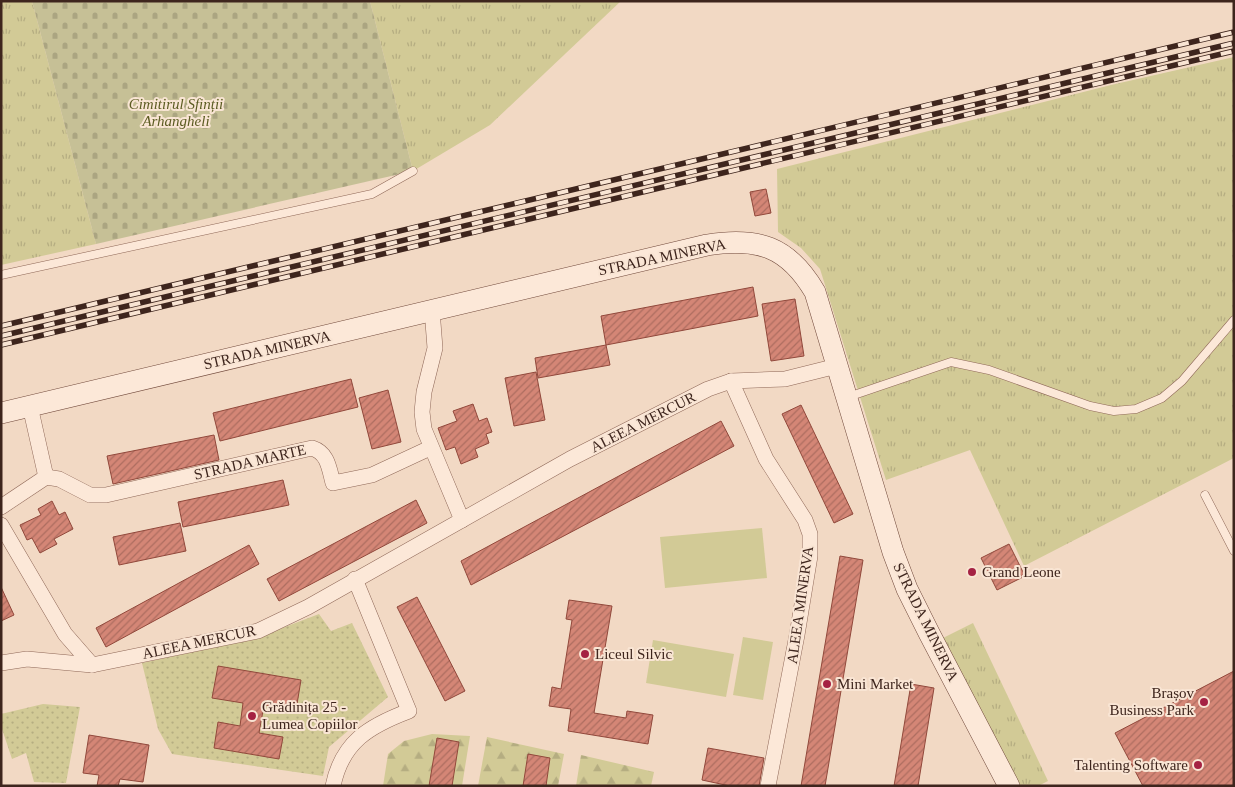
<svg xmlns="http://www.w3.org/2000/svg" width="1235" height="787" viewBox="0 0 1235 787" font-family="Georgia,serif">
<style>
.grass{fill:url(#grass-tufts)}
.forest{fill:url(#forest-firs)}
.cemetery{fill:url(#cemetery-stones)}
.park{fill:url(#park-dots)}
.pitch{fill:#d2ca96}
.building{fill:url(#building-hatch);stroke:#91483b}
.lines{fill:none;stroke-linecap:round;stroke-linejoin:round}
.lane-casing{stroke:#8f6858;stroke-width:9}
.street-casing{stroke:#8f6858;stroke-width:16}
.secondary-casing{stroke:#71493b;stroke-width:22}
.lane{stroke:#fce8d8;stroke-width:8}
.street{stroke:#fce8d8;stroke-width:15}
.secondary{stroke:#fce8d8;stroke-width:21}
.rail-casing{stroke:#3e251d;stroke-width:5.5}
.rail{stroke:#f9e5d4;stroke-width:4;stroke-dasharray:11;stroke-linecap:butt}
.poi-dot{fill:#a52243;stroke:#f9e5d4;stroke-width:2}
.labels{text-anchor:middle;stroke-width:4;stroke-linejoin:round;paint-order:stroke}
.park-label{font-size:15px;font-style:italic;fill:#5c5c22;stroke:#f9e5d4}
.street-label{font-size:15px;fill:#3e251d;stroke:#f9e5d4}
.poi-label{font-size:15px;fill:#3e251d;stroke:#f9e5d4;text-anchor:start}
</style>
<defs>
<pattern id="grass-tufts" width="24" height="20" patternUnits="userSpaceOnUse" patternTransform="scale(1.25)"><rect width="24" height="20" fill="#d2ca96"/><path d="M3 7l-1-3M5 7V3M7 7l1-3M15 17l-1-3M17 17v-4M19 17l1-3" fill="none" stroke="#b5ad81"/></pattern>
<pattern id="forest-firs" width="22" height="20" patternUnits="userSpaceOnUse" patternTransform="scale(1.25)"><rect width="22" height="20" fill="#d2ca96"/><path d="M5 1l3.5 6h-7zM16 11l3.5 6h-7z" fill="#b5ad81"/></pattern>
<pattern id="cemetery-stones" width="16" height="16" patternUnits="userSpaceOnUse" patternTransform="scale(1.25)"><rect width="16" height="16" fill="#c6c096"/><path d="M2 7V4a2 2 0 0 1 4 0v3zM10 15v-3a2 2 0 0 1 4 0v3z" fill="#aba581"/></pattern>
<pattern id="park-dots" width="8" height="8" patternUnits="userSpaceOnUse" patternTransform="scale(1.25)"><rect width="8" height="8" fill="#d2ca96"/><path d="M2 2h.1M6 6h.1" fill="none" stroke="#b5ad81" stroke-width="1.8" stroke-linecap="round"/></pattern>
<pattern id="building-hatch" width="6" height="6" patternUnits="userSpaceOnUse" patternTransform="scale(1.25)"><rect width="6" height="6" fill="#d48676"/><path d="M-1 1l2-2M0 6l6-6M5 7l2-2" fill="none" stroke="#ad6d60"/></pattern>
</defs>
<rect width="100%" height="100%" fill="#f2d9c4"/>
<g class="grass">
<path d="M1,1H32L96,244L1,265Z"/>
<path d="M370,1H621L490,125L413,171Z"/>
<path d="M1234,57V458L1024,566L970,450L886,480L820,269L801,248L778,232L777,169L1111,85Z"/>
<path d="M973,623L1048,781L1038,786H1018L939,640Z"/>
</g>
<g class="forest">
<path d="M432,734L470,736L462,786H383L388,754L404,741Z"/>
<path d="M487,737L564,754L558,786H478Z"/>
<path d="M581,755L654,772L651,786H576Z"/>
</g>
<path class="cemetery" d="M32,1H370L413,171L96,244Z"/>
<g class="park">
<path d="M319,614L331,631L352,623L388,697L329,747L323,776L172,754L158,729L142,663L256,638Z"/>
<path d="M43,704L80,707L66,783L34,782L26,753L12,759L1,726V714Z"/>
</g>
<g class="pitch">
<path d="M762,528L767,578L665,588L660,537Z"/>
<path d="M743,637L773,642L763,700L733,695Z"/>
<path d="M653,640L734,654L726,697L646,683Z"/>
</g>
<g class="building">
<path d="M766,189L771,213L755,216L750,192Z"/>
<path d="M753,287L758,316L606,345L601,316Z"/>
<path d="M795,299L804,356L771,361L762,304Z"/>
<path d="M606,345L610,365L538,378L535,358Z"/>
<path d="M536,372L545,420L514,426L505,378Z"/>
<path d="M351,379L358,407L220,441L213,413Z"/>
<path d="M388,390L401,442L372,449L359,398Z"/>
<path d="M473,404L479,421L487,418L492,432L486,434L489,443L475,449L478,457L461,464L455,447L446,450L438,428L457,421L453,411Z"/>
<path d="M801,405L853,514L834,523L782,414Z"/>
<path d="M721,421L734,446L471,585L461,561Z"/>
<path d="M214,435L219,460L113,484L107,456Z"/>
<path d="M283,480L289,505L183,527L178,502Z"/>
<path d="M416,500L427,523L279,601L267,579Z"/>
<path d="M52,501L59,515L65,512L73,529L54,539L57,544L40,553L32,538L27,540L20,525L41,515L38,509Z"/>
<path d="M180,523L186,551L119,565L113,537Z"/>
<path d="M1009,544L1025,576L997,590L981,558Z"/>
<path d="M249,545L259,564L106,647L96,628Z"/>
<path d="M840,556L863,560L825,786H801Z"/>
<path d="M1,587L14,615L1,621Z"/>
<path d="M417,597L465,691L445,701L397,607Z"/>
<path d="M569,600L612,606L594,713L626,718L627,711L653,715L648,744L568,731L571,709L549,706L552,687L561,689L572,620L566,619Z"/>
<path d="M218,666L301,680L296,710L264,705L259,733L283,737L279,759L214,748L218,722L240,726L243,703L212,698Z"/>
<path d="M1234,671V786H1143L1115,733Z"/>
<path d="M911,684L934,688L918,786H894Z"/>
<path d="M89,735L149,745L143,782L120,779L118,786H97L99,775L83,773Z"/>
<path d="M437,738L459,742L452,786H429Z"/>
<path d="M708,748L764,758L759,786H730L702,780Z"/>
<path d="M528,754L550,758L546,786H523Z"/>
</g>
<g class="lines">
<defs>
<g id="lane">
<path d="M1,275L372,194L413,171"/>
<path d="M848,397L951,362L989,370L1090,406L1114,411L1136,409L1162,398L1182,381L1234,320"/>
<path d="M1205,495L1234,551"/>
</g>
<g id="street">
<path d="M432,310L435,348L424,392L422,412L424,429L462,520"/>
<path d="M731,381L766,459L805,520L810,534V556L797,635L768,786"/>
<path d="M30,406L46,477"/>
<path d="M1,507L46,477L59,479L90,495H106L312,448C328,453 329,468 333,483L372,475L430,448"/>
<path d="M1,525L65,634L92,665"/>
<path d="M1,663L27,659L92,665L258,631L308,607L570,459L708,389L731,381L785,379L837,366"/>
<path d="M333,786C342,742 369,726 409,711L355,579"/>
</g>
<path id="secondary" d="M1,413L707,245C758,237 788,246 815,292L893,552L907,589L929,633L1009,786"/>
</defs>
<use href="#lane" class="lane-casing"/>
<use href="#street" class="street-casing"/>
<use href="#secondary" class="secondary-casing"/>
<use href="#lane" class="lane"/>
<use href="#street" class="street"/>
<use href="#secondary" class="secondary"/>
<defs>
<g id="rail">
<path d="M1,326L1234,32"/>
<path d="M1,336L1234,43"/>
<path d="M1,345L1234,51"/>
</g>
</defs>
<use href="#rail" class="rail-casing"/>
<use href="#rail" class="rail"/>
</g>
<g class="poi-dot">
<circle cx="972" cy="572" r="5"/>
<circle cx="585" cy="654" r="5"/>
<circle cx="827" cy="684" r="5"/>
<circle cx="1204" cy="702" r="5"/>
<circle cx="252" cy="716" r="5"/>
<circle cx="1198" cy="765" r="5"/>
</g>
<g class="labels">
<g class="park-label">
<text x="176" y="109">Cimitirul Sfinții<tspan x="176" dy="17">Arhangheli</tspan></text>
</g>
<g class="street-label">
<text transform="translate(662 257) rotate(-12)" y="5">STRADA MINERVA</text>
<text transform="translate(267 350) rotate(-13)" y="5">STRADA MINERVA</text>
<text transform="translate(643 422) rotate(-27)" y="5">ALEEA MERCUR</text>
<text transform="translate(250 462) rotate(-13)" y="5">STRADA MARTE</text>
<text transform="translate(800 605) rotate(-82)" y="5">ALEEA MINERVA</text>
<text transform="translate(926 622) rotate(64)" y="5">STRADA MINERVA</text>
<text transform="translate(199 642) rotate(-12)" y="5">ALEEA MERCUR</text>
</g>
<g class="poi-label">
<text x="982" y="577">Grand Leone</text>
<text x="595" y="659">Liceul Silvic</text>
<text x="837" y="689">Mini Market</text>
<text x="1194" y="698" text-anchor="end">Brașov<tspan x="1194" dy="17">Business Park</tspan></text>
<text x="262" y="712">Grădinița 25 -<tspan x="262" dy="17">Lumea Copiilor</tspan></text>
<text x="1188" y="770" text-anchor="end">Talenting Software</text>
</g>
</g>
<rect width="1235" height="787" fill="none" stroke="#3e251d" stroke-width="5"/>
</svg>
